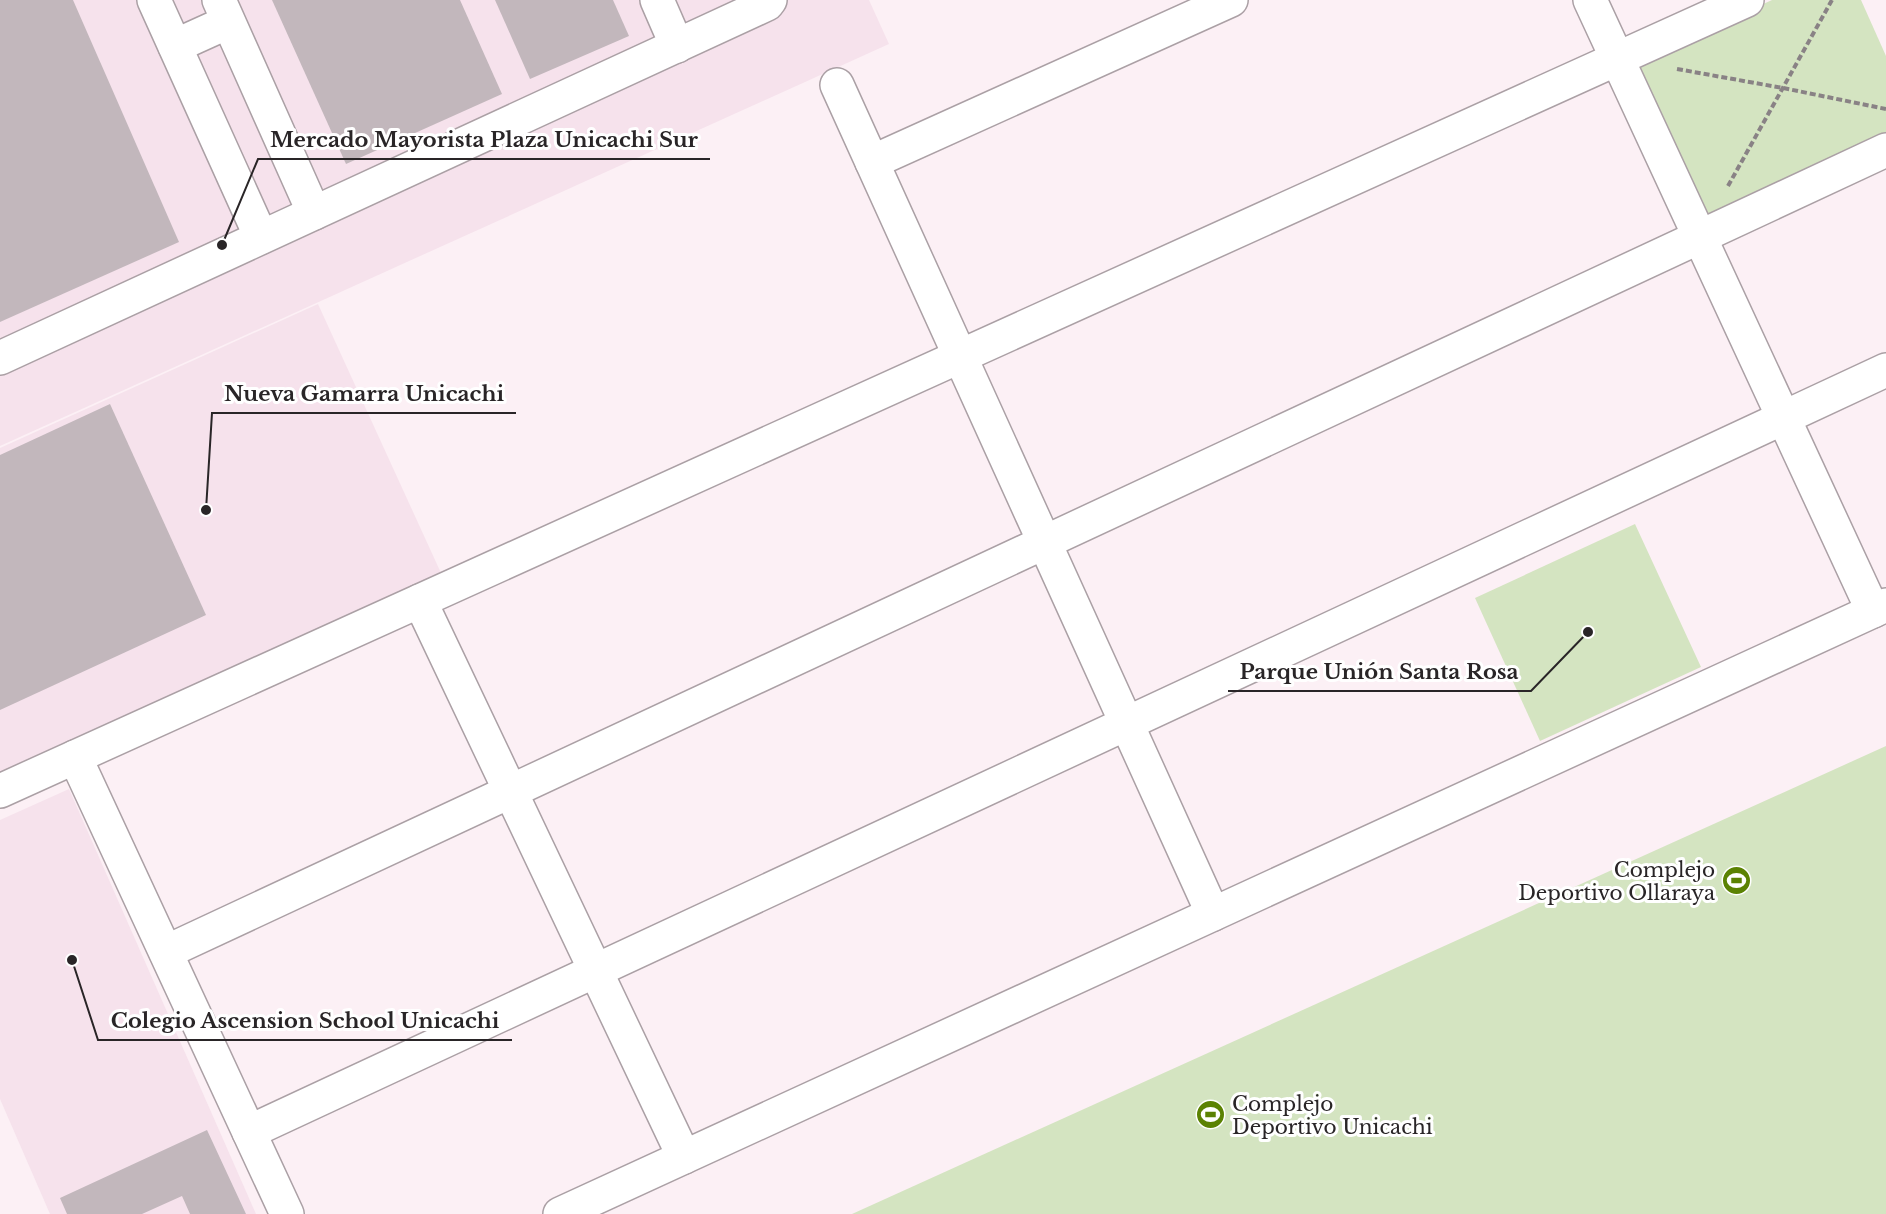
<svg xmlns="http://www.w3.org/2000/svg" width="1886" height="1214" viewBox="0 0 1886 1214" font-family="'Libre Baskerville',serif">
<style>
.built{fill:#f6e2ec}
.green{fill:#d4e4c1}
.building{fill:#c2b7bc}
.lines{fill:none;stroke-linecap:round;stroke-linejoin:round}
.minor-casing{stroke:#aba0a5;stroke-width:36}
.path{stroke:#898285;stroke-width:4;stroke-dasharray:6 3;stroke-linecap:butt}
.minor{stroke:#fff;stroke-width:33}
.labels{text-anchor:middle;stroke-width:6;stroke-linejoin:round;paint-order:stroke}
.poi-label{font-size:20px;fill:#292527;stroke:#fff;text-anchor:end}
.leader{fill:none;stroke:#292527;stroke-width:2}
.callout-dot{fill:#292527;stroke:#fff;stroke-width:2}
.callout-label{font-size:21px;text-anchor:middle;font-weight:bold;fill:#292527;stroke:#fff;stroke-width:6;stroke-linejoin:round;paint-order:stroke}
</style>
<rect width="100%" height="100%" fill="#fcf0f5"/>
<g class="built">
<path d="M0,0H869L889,44L0,446Z"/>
<path d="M318,304L441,573L0,775V448Z"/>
<path d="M69,789L256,1214H50L0,1099V820Z"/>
</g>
<g class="green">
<path d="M1772,0H1861L1886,56V134L1704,218L1633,64Z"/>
<path d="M1635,524L1701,667L1540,741L1475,598Z"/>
<path d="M1886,746V1214H852Z"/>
</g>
<g class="building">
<path d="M0,0H73L179,242L0,322Z"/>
<path d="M272,0H460L502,94L346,164Z"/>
<path d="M495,0H613L629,36L530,79Z"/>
<path d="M110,404L206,615L0,710V455Z"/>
<path d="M207,1130L246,1214H190L182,1196L142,1214H67L60,1198Z"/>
</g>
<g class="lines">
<defs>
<g id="minor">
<path d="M154,0L261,237"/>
<path d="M219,0L314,213"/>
<path d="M657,0L677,46"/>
<path d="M1590,0L1873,611"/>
<path d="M175,46L228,22"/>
<path d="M837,85L1213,914"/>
<path d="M872,162L1231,0"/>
<path d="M0,358L767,4L770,0"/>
<path d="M420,601L684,1157"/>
<path d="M75,757L287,1214"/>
<path d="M0,791L1747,0"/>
<path d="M166,952L1886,150"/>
<path d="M249,1132L1886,370"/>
<path d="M560,1214L1886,605"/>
</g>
</defs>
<use href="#minor" class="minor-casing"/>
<g class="path">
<path d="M1677,69L1783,88L1886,109"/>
<path d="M1728,186L1832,0"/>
</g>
<use href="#minor" class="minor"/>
</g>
<defs>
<symbol id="stadium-disc" viewBox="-11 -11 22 22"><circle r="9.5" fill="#5b8203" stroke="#fff"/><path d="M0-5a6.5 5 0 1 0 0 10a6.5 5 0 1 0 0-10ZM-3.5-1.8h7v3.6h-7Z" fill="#fff"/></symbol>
</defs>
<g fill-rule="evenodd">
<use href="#stadium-disc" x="1720" y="864" width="33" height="33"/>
<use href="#stadium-disc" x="1194" y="1098" width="33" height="33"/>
</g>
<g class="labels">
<g class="poi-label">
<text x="1715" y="877">Complejo<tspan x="1715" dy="23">Deportivo Ollaraya</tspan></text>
<text x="1232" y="1111" text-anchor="start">Complejo<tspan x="1232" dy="23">Deportivo Unicachi</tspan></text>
</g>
</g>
<path class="leader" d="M222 245L258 159H710M206 510L212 413H516M1588 632L1531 691H1228M72 960L98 1040H512"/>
<g class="callout-dot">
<circle cx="222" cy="245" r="6"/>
<circle cx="206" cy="510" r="6"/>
<circle cx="1588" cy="632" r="6"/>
<circle cx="72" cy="960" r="6"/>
</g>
<g class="callout-label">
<text x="484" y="147">Mercado Mayorista Plaza Unicachi Sur</text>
<text x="364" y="401">Nueva Gamarra Unicachi</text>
<text x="1379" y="679">Parque Unión Santa Rosa</text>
<text x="305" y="1028">Colegio Ascension School Unicachi</text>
</g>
</svg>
